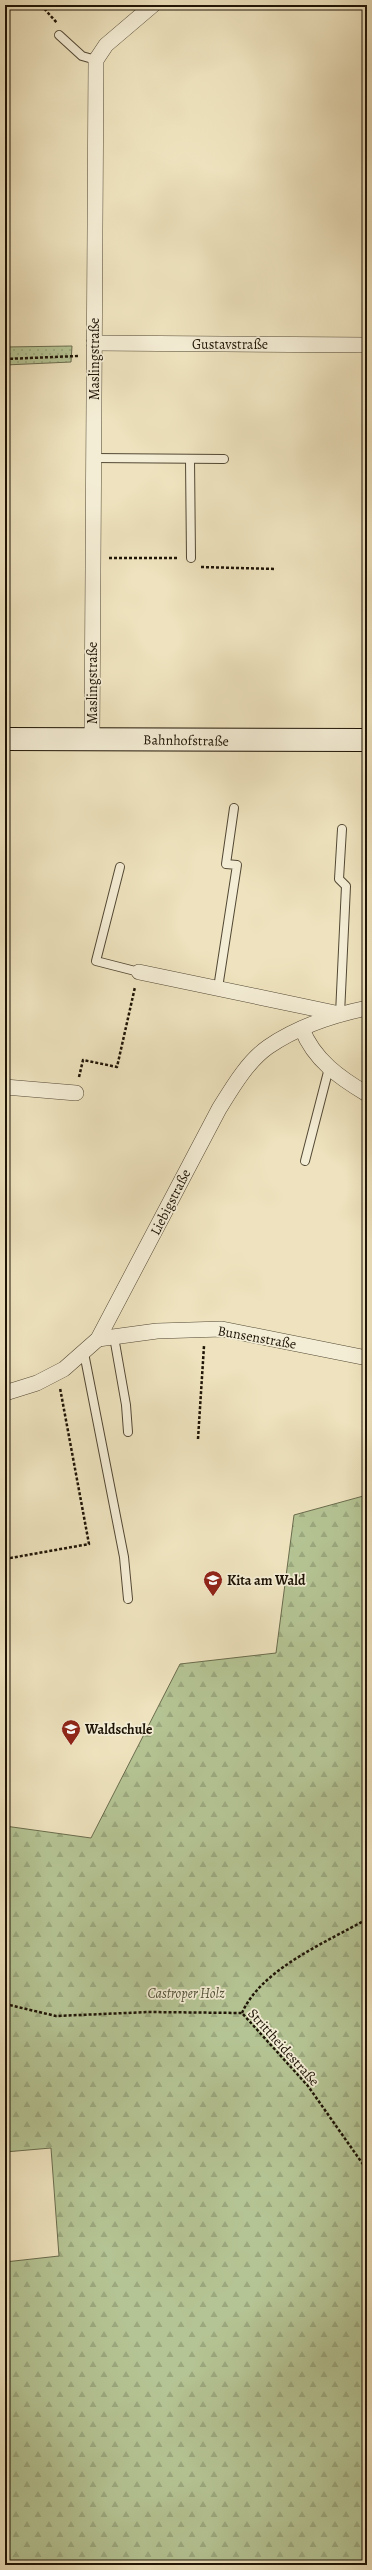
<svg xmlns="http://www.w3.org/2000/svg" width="372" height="2570" viewBox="0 0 372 2570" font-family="Alegreya,serif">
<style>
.grass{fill:url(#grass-dots);stroke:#6a6c4d}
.forest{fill:url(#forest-firs);stroke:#6a6c4d}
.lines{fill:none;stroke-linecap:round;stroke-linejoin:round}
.lane-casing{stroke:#524834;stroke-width:10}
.street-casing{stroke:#524834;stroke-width:16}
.secondary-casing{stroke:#1e1406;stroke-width:24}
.path{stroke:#1e1406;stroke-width:2.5;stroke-dasharray:3 2;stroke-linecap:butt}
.lane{stroke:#f4edd5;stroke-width:8}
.street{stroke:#f4edd5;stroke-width:15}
.secondary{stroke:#f4edd5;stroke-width:22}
.labels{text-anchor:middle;stroke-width:3.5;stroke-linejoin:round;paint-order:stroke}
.street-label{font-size:14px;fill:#1e1406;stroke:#f4edd5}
.poi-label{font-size:14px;font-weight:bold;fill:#1e1406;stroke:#f4edd5;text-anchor:start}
.park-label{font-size:14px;font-style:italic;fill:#535238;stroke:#f4edd5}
</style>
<defs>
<pattern id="grass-dots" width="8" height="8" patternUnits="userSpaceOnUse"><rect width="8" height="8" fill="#b5c494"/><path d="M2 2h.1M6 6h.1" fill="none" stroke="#9ba87e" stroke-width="1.8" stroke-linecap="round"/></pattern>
<pattern id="forest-firs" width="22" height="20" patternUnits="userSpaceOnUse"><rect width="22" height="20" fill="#b5c494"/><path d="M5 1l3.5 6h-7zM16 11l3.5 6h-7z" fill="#9ba87e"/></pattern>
</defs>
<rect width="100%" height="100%" fill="#eee3be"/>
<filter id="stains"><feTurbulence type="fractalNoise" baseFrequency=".005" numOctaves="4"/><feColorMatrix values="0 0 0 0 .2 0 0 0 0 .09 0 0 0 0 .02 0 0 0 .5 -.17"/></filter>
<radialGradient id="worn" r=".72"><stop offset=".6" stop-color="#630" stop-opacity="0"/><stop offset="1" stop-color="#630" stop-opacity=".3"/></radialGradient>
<path class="grass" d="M72,346L71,362L5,365V347Z"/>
<path class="forest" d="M367,1495V2565H5V2262L59,2256L51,2148L5,2152V1826L91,1838L180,1664L276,1653L294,1515Z"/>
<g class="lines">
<defs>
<g id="lane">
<path d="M59,35L82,56L96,60"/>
<path d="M94,458L224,459"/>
<path d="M190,459L191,558"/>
<path d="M120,867L96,961L139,972"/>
<path d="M218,988L237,865L226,864L234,808"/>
<path d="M340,1014L346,886L339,879L342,829"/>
<path d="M305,1161L329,1068"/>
<path d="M114,1337L126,1405L128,1432"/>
<path d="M84,1353L124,1557L128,1599"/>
</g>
<g id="street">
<path d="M94,343L367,345"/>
<path d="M92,738L96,60L106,45L153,5"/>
<path d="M139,972L340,1014"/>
<path d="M302,1029C314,1060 340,1078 367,1094"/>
<path d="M5,1087L76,1093"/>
<path d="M98,1339L157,1331L222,1329L367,1358"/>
<path d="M5,1393L37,1383L64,1369L98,1339L219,1109C232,1088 247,1062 268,1047C297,1027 333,1015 367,1008"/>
</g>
<path id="secondary" d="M5,739L367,740"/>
</defs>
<use href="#lane" class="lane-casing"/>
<use href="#street" class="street-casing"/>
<use href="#secondary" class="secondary-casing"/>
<g class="path">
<path d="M41,5L57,23"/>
<path d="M5,359L78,356"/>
<path d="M109,558H178"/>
<path d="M201,567L276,569"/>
<path d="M79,1077L83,1060L117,1067L135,987"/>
<path d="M198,1439L204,1346"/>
<path d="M5,1559L89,1544L60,1388"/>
<path d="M5,2004L56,2016L149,2012L242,2013L308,2086L367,2170"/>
<path d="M242,2013C261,1969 327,1942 367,1919"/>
</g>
<use href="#lane" class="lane"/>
<use href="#street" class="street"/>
<use href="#secondary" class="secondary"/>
</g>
<defs>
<symbol id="school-pin" viewBox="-11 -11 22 30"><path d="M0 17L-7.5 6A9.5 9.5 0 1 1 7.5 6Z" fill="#8f2418" stroke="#f4edd5"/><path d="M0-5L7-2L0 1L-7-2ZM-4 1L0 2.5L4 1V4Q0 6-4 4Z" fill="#fff"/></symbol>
</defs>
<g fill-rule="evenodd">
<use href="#school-pin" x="202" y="1569" width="22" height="30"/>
<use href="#school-pin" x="60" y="1718" width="22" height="30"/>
</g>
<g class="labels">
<g class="street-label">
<text x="230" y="349">Gustavstraße</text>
<text transform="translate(94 359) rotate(-90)" y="5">Maslingstraße</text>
<text transform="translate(92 683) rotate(-90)" y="5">Maslingstraße</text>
<text transform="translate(186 740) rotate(1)" y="5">Bahnhofstraße</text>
<text transform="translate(170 1202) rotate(-63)" y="5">Liebigstraße</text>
<text transform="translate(257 1337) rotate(10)" y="5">Bunsenstraße</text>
<text transform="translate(284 2047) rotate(48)" y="5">Strittheidestraße</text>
</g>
<g class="poi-label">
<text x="227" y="1585">Kita am Wald</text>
<text x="85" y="1734">Waldschule</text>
</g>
<g class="park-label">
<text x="186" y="1998">Castroper Holz</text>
</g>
</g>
<rect width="372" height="2570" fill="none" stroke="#eee3be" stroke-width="20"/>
<rect x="6" y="6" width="360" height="2558" fill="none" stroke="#1e1406" stroke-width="2"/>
<rect x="10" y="10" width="352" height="2550" fill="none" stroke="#1e1406"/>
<rect width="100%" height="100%" filter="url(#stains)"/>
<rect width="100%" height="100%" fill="url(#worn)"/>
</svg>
